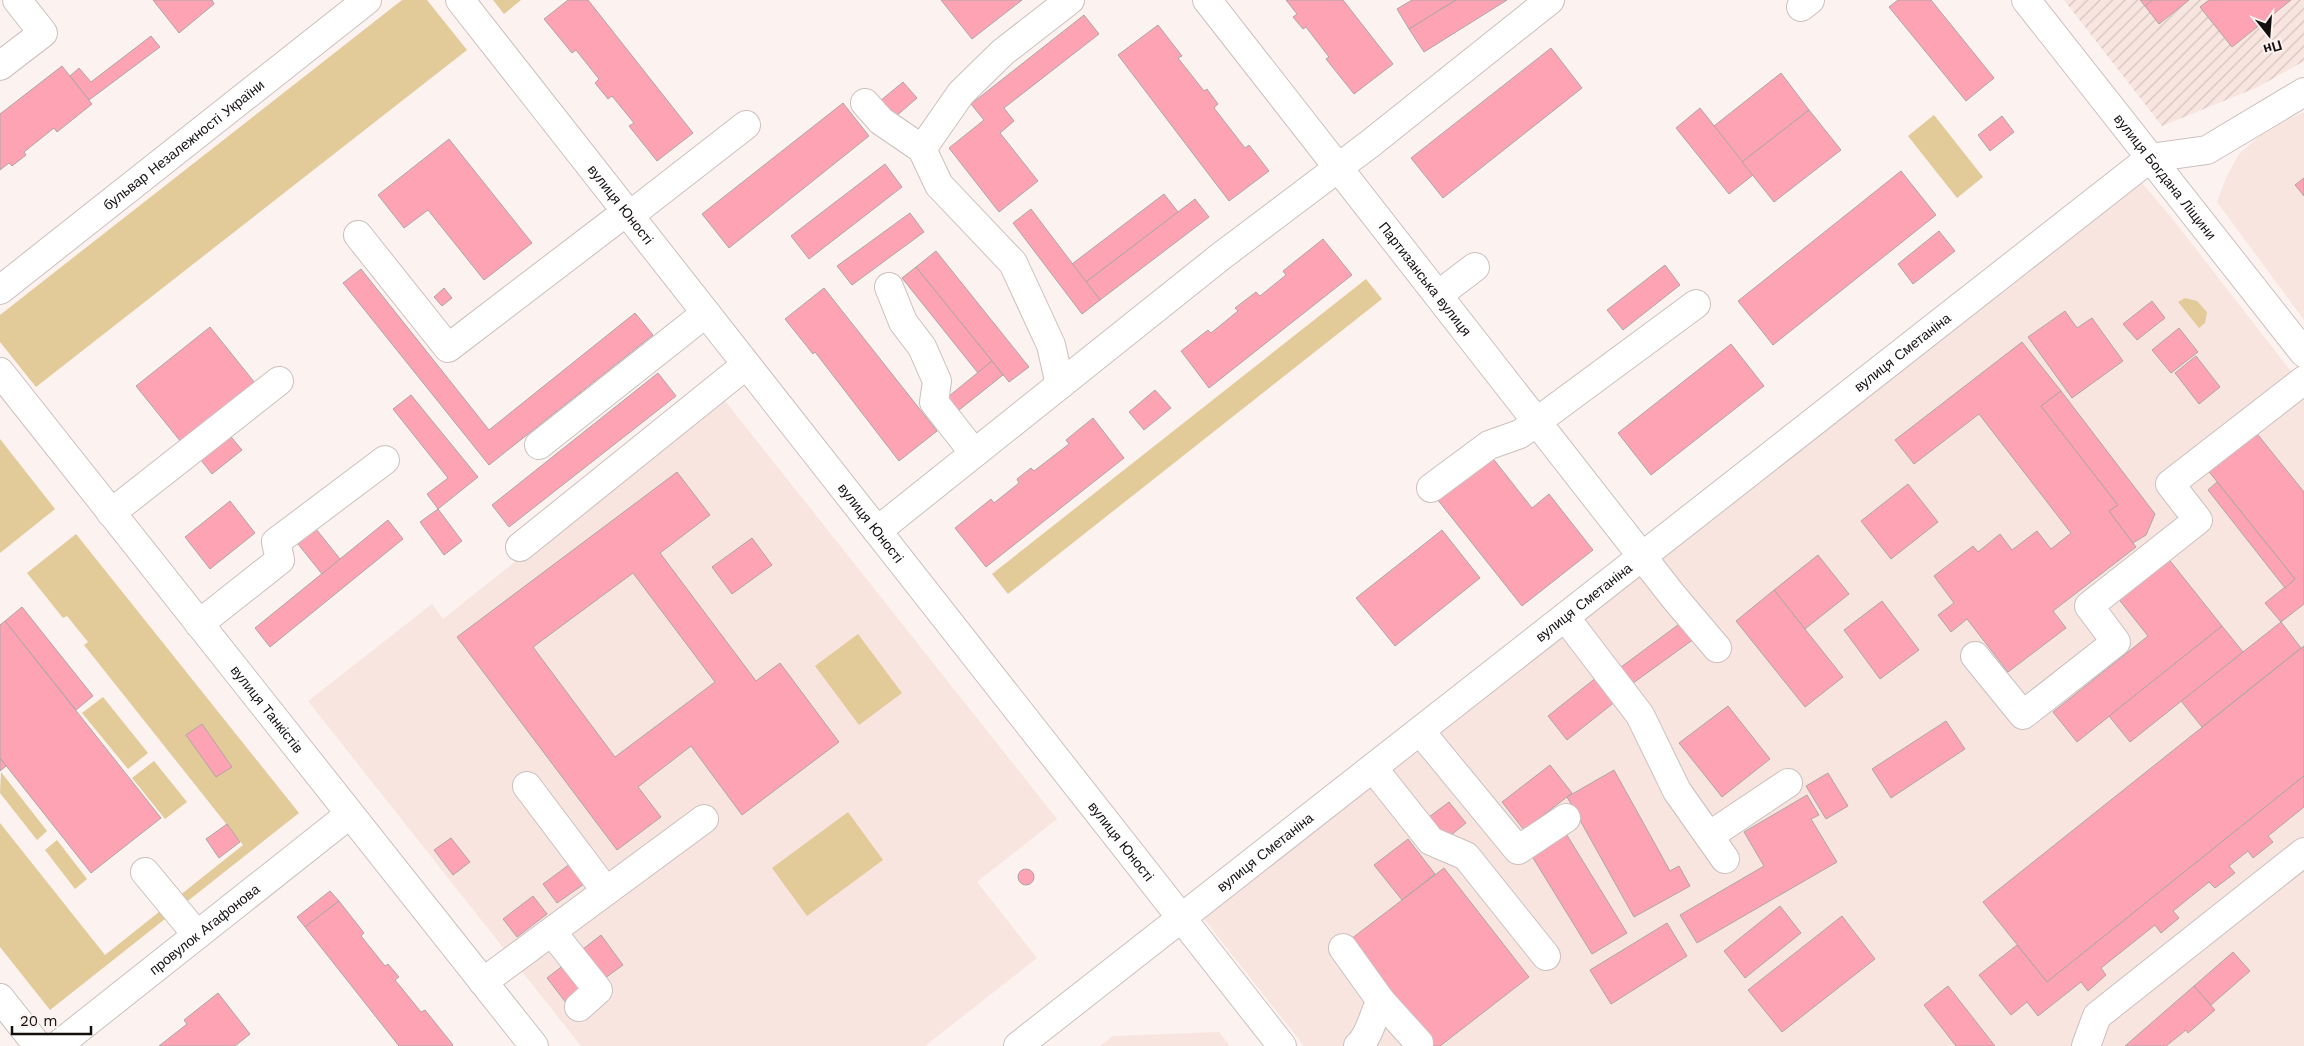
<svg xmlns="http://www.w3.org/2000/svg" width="2304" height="1046" viewBox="0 0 2304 1046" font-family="'Work Sans',sans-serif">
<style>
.built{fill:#f8e5e0}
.industrial{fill:url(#industrial-furrows)}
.green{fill:#e3ca99}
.building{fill:#fda3b3;stroke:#afa5a6;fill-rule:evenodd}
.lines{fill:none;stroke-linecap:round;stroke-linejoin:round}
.minor-casing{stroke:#cbc0be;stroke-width:30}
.major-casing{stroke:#cbc0be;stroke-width:30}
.minor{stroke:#fff;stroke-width:28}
.major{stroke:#fff;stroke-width:28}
.labels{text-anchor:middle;stroke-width:5;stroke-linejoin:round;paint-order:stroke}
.street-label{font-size:14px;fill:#14100f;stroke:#fcf2ef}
</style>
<defs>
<pattern id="industrial-furrows" width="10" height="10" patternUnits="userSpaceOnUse" patternTransform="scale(1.25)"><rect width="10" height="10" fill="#f8e5e0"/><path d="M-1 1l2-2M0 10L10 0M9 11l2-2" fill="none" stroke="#d4c3bf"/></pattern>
</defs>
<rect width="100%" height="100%" fill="#fcf2ef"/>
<g class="built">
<path d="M2304,112V320L2217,202L2226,178L2239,154L2270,127Z"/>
<path d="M2137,177L2171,217L2304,388V1046H1304L1203,918Z"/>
<path d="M722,397L1057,819L977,882L1037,958L925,1046H581L308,701L432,604L443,619Z"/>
<path d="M1219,1032L1230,1046H1100L1113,1036Z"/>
</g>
<path class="industrial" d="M2064,0H2304V61L2258,87L2162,126Z"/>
<g class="green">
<path d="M402,0H427L467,50L36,387L0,342V315Z"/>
<path d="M493,0H521L504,14Z"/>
<path d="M1934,115L1983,177L1957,198L1908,136Z"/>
<path d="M1366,279L1382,299L1008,594L992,574Z"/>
<path d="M2185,298L2197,301L2207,312L2205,323L2199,328L2178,302Z"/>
<path d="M0,439L55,509L0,553Z"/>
<path d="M76,534L299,813L50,1010L0,947V823L105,955L243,845L84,645L88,642L67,616L63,618L27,573Z"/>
<path d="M858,634L902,693L859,725L815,666Z"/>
<path d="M103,697L148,753L128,769L82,713Z"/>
<path d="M154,761L187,802L165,819L132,778Z"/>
<path d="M1,772L47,831L37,840L0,793Z"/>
<path d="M848,812L883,860L807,916L772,868Z"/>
<path d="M57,840L87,879L75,889L45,850Z"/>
</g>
<g class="building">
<path d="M153,0H212L214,4L179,33Z"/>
<path d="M568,0H588L693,133L657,161L629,126L634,123L612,96L608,99L595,83L599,79L576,50L572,53L544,19Z"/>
<path d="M941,0H1022L972,39Z"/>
<path d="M1286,0H1343L1393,64L1354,94L1326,59L1329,57L1306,27L1303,29L1293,17L1297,14Z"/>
<path d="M1412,0H1456L1409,29L1397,9Z"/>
<path d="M1456,0H1507L1424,52L1409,29Z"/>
<path d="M1898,0H1931L1994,78L1966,101L1889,7Z"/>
<path d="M2140,0H2153L2145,6Z"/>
<path d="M2153,0H2189L2159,24L2145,6Z"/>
<path d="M2209,0H2291L2232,47L2200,7Z"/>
<path d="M1084,15L1099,34L1004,108L1014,121L1000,133L1038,181L999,212L949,148L984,120L971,104Z"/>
<path d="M1158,25L1182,56L1178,58L1204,91L1207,89L1218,104L1214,108L1245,148L1249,145L1269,171L1229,201L1118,55Z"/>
<path d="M151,36L160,47L89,100L70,76L79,68L91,82Z"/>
<path d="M1551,48L1582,88L1443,198L1411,158Z"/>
<path d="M62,66L92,104L57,132L54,128L24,152L26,155L12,166L9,163L0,170V114Z"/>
<path d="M1781,73L1809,110L1742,162L1714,126Z"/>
<path d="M903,82L917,98L894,118L880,101Z"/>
<path d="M843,103L869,136L729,248L702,214Z"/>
<path d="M1700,108L1753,175L1729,194L1676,128Z"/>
<path d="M1809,110L1841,150L1774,202L1742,162Z"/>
<path d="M2002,116L2014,132L1990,151L1978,135Z"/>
<path d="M449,139L532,243L484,280L428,210L404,228L378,195Z"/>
<path d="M885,164L902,187L809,259L791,236Z"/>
<path d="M1901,171L1936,215L1773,345L1738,301Z"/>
<path d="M2304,178V196L2295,185Z"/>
<path d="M1164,194L1178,212L1086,282L1072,264Z"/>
<path d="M1195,199L1209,217L1100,300L1086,282Z"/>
<path d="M1031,209L1100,300L1082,314L1013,223Z"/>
<path d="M910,213L924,232L852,285L837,266Z"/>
<path d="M1939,231L1955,251L1913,284L1898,264Z"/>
<path d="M1323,239L1352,275L1209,388L1181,351L1208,330L1211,333L1238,311L1235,308L1256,292L1260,296L1286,275L1283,271Z"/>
<path d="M936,251L1029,367L1009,382L916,267Z"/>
<path d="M1665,265L1680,285L1623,330L1607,310Z"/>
<path d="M916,267L992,361L978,373L902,278Z"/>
<path d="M361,269L489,430L635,313L653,335L489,465L343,283Z"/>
<path d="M444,288L452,298L442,306L434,297Z"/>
<path d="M824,288L937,431L899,461L815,352L813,354L785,319Z"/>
<path d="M2152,301L2165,318L2137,340L2123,324Z"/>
<path d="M2065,311L2077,328L2092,318L2123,361L2072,398L2028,337Z"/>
<path d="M210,327L259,388L185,447L136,386Z"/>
<path d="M2179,328L2198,352L2171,373L2152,350Z"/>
<path d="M2022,342L2061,391L2041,406L2118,505L2109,511L2136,547L2053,611L2066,628L2008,672L1967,619L1951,632L1938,615L1954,603L1934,576L1973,546L1978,552L2000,534L2012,550L2037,531L2051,549L2071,533L1979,414L1914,464L1895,440Z"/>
<path d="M1731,344L1764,386L1651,475L1618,433Z"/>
<path d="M2196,356L2220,387L2199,404L2175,373Z"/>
<path d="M992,361L1003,375L954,414L943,401Z"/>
<path d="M658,373L676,396L509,527L492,505Z"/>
<path d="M1155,390L1171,408L1144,430L1129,412Z"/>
<path d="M2061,391L2155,514L2146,535L2133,543L2109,511L2118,505L2041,406Z"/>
<path d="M411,395L478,477L438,509L427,494L448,478L393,409Z"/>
<path d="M1093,418L1124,458L986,567L955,528L991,499L994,503L1019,483L1017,479L1031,468L1034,471L1069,444L1066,440Z"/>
<path d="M2254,430L2304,492V604L2281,622L2265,603L2295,579L2206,468Z"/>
<path d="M227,432L242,450L212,474L197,455Z"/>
<path d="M1491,456L1532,508L1549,494L1593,550L1522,606L1437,499Z"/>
<path d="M677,472L710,515L660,553L756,681L780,663L839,742L742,815L691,746L638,787L661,817L617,850L457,637ZM633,573L715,682L615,757L533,647Z"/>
<path d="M2217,482L2295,579L2285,588L2208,490Z"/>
<path d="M1908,484L1938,522L1891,559L1861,521Z"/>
<path d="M230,501L255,533L210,569L185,537Z"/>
<path d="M438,509L462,541L444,555L420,522Z"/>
<path d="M388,520L403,539L270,647L255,628Z"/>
<path d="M316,529L340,559L322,574L298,544Z"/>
<path d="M1442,530L1480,578L1395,646L1356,598Z"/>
<path d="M752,538L772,565L732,594L712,567Z"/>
<path d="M1818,555L1849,594L1805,629L1774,590Z"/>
<path d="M2167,557L2222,626L2077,742L2053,712L2148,636L2117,597Z"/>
<path d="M1774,590L1843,677L1805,707L1736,621Z"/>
<path d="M1882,601L1919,650L1880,679L1844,630Z"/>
<path d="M22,607L93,696L76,710L5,621Z"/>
<path d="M5,621L161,818L91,873L0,758V625Z"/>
<path d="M1682,622L1694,639L1629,686L1617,670Z"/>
<path d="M2281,622L2301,648L2202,727L2181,701Z"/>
<path d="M2222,626L2243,652L2130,742L2109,716Z"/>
<path d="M2304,646V776L2047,982L1983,902Z"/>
<path d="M1597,677L1616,701L1567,740L1548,716Z"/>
<path d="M1728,706L1770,759L1722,797L1679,743Z"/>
<path d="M1946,721L1965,749L1891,798L1872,769Z"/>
<path d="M202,724L232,767L216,777L186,735Z"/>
<path d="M0,758L6,766L0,771Z"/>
<path d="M1550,765L1572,793L1524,830L1502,802Z"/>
<path d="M1614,770L1670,871L1679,866L1690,886L1634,917L1567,797Z"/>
<path d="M1828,773L1848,806L1826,819L1806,786Z"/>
<path d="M2304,776V807L2268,836L2273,842L2253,858L2248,851L2229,866L2235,873L2215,888L2209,882L2173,911L2179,918L2161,933L2155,925L2101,968L2106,975L2088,991L2081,982L2038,1016L2027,1002L2011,1015L1979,975L2017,945L2047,982Z"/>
<path d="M1807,795L1819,815L1811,819L1837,862L1697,943L1680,915L1764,866L1744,832Z"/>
<path d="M1449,802L1466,823L1446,839L1429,817Z"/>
<path d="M227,824L240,842L219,858L206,839Z"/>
<path d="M1565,832L1627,933L1592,954L1530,853Z"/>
<path d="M451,838L470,862L453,875L434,850Z"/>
<path d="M1408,839L1435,874L1402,900L1374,865Z"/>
<path d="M570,864L584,884L557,903L543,884Z"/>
<path d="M1444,868L1529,977L1440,1046H1434L1351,939Z"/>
<circle cx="1026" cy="877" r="8"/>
<path d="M330,891L339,901L305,927L297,917Z"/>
<path d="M533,896L547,914L517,937L503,919Z"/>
<path d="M339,901L364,933L361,936L385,966L388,964L399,977L395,980L421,1012L425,1010L453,1045L451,1046H399L305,927Z"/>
<path d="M1780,906L1801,933L1745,978L1724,951Z"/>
<path d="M1842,916L1875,959L1782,1032L1748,990Z"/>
<path d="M1667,923L1687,956L1611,1004L1590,970Z"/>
<path d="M601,935L623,965L605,978L583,949Z"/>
<path d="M2233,952L2250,971L2211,1005L2194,986Z"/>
<path d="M565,964L588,995L570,1008L547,978Z"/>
<path d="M1948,986L1995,1046H1956L1924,1005Z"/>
<path d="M2194,986L2215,1010L2188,1033L2186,1030L2166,1046H2125Z"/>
<path d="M218,993L250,1034L235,1046H159L187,1024L184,1020Z"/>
</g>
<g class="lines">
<defs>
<g id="minor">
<path id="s1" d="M460,0L1282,1046"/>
<path id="s2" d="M1207,0L1673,596L1717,648"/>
<path d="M1801,7L1810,0"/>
<path d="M0,66L43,33L17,0"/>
<path d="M865,103L881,121L922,149L939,185L1013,263L1051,345L1060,385"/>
<path d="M922,149L961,93L1003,52L1070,0"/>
<path d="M629,216L746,125"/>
<path d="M358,235L448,348L626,212"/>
<path d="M889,287L903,322L922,347L937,381L934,402L974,453"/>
<path id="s3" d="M0,290L367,0"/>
<path d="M1438,295L1475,267"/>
<path id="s4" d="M0,372L534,1046"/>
<path d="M539,445L706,313"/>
<path d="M1431,488L1489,445L1520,434L1696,304"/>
<path d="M111,513L279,381"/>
<path d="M877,531L1220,257L1371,143L1550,0"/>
<path d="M520,547L746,365"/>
<path d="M1565,617L1640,715L1677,791L1725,859"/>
<path d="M199,624L280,560L276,542L385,460"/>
<path d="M1975,656L2023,715L2116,642L2089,606L2198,520L2170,484L2304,380"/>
<path d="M1420,731L1518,850L1566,818"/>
<path d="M1373,768L1431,841L1466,856L1546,956"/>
<path d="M527,786L606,891"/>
<path d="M1709,836L1788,783"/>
<path d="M145,872L197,935"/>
<path d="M552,932L598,990L579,1007"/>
<path d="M1343,948L1381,1001C1372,1016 1371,1035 1358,1046"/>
<path d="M483,982L704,819"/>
<path d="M0,998L38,1046"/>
<path d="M1381,1001L1419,1043"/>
<path id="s5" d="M57,1046L350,814"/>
<path id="s6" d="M1018,1046L2150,158L2207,150L2304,92"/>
<path d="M2086,1046L2097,1016L2304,852"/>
</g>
<g id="major">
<path id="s7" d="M2026,0L2304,353"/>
</g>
</defs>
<use href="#minor" class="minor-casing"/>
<use href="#major" class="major-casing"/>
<use href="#minor" class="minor"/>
<use href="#major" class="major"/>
</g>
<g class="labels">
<g class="street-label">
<text dy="5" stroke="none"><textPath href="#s3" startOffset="234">бульвар Незалежності України</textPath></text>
<text dy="5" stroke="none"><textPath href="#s7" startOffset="225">вулиця Богдана Ліщини</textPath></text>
<text dy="5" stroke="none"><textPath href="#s1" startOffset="260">вулиця Юності</textPath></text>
<text dy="5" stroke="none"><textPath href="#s2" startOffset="354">Партизанська вулиця</textPath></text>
<text dy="5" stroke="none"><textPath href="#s6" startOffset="1124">вулиця Сметаніна</textPath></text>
<text dy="5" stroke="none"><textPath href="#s1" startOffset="665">вулиця Юності</textPath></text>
<text dy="5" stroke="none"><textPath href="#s6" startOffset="719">вулиця Сметаніна</textPath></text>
<text dy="5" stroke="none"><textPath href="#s4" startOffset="430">вулиця Танкістів</textPath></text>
<text dy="5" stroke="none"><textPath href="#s1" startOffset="1070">вулиця Юності</textPath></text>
<text dy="5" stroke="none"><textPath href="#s6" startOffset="314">вулиця Сметаніна</textPath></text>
<text dy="5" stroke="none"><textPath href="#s5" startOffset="188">провулок Агафонова</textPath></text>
</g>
</g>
<g transform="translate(2269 35) rotate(163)" stroke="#fcf2ef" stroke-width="4" paint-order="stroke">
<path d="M0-4L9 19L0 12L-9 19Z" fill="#14100f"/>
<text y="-8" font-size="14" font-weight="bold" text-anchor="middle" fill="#14100f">Пн</text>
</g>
<path d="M12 1026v8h79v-8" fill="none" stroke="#14100f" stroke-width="2.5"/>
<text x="20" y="1026" font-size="15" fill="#14100f" stroke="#fcf2ef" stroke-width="4" paint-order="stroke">20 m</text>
</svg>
